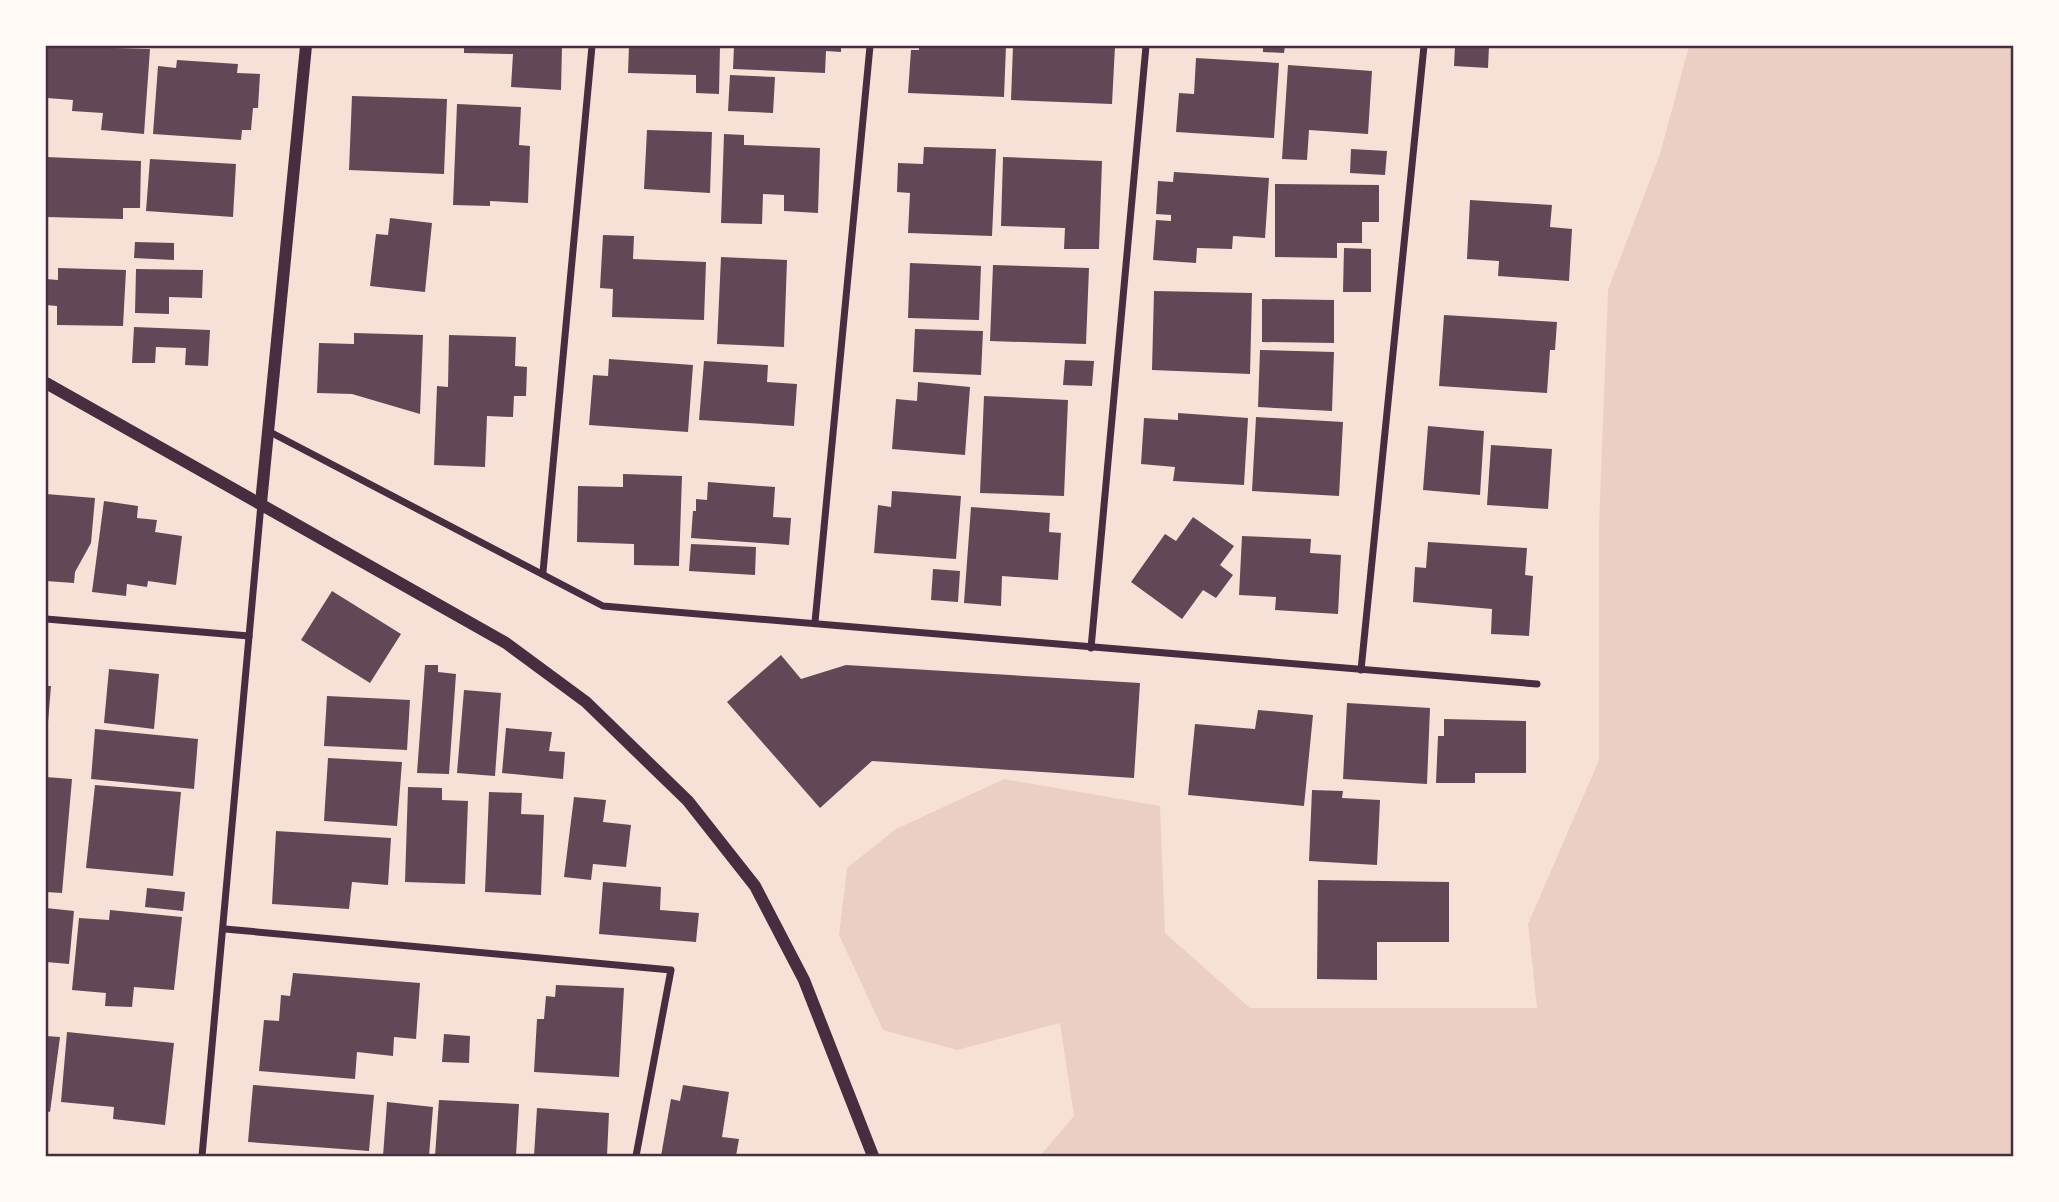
<svg xmlns="http://www.w3.org/2000/svg" width="2059" height="1202" viewBox="0 0 2059 1202" font-family="Rubik,sans-serif">
<style>
.green{fill:#ebcfc5}
.building{fill:#644757}
.lines{fill:none;stroke-linecap:round;stroke-linejoin:round}
.minor{stroke:#4a2c40;stroke-width:7}
.tertiary{stroke:#4a2c40;stroke-width:12}
.neatline{fill:none;stroke:#4a2c40;stroke-width:2.5}
</style>
<rect width="100%" height="100%" fill="#f7e1d7"/>
<path class="green" d="M1689,46H2013V1156H1040L1074,1116L1060,1023L957,1050L883,1030L839,935L847,868L896,829L1004,779L1160,806L1165,933L1250,1008H1537L1528,924L1599,760V525L1608,290L1660,154Z"/>
<g class="building">
<path d="M46,46L150,49L144,134L101,130L103,113L72,111L73,100L47,98Z"/>
<path d="M464,46H562L561,90L511,87L513,54L464,53Z"/>
<path d="M629,46H720L719,94L696,93V75L628,73Z"/>
<path d="M734,46H841V52L826,51L825,73L733,69Z"/>
<path d="M919,46H1006L1004,97L908,93L911,50H919Z"/>
<path d="M1013,46H1115L1112,104L1011,100Z"/>
<path d="M1263,46H1285L1284,53L1263,52Z"/>
<path d="M1455,46H1489L1488,68L1454,66Z"/>
<path d="M1196,58L1279,63L1274,138L1176,132L1179,93L1194,94Z"/>
<path d="M177,60L238,64L237,73L260,74L258,108H253L251,130H242L241,140L153,134L158,66L176,68Z"/>
<path d="M1288,65L1372,71L1368,134L1309,130L1307,160L1282,159Z"/>
<path d="M730,75L775,77L773,113L728,111Z"/>
<path d="M352,96L447,99L444,174L349,170Z"/>
<path d="M457,104L521,107L519,145L530,146L528,203L490,201V206L453,205Z"/>
<path d="M647,130L712,132L710,193L644,189Z"/>
<path d="M724,134L744,135V145L820,148L818,213L784,211V195L763,194L762,224L721,223Z"/>
<path d="M924,147L996,149L992,236L908,233L910,193L897,192L898,163L923,164Z"/>
<path d="M1351,149L1387,151L1385,175L1350,173Z"/>
<path d="M46,157L141,161L140,208H123V219L46,217Z"/>
<path d="M1003,157L1102,161L1099,249H1064L1065,228L1001,226Z"/>
<path d="M150,159L236,164L233,217L146,211Z"/>
<path d="M1174,172L1269,178L1265,238L1233,236L1232,249L1197,248L1196,263L1153,260L1156,220L1171,221V215L1156,214L1158,181L1173,182Z"/>
<path d="M1275,184L1379,185V222H1362V243H1337V258L1275,257Z"/>
<path d="M1470,200L1552,205L1550,227L1572,229L1569,281L1498,276L1499,261L1467,259Z"/>
<path d="M390,218L432,223L425,292L370,286L376,234L388,235Z"/>
<path d="M603,235L634,236L633,259L706,262L704,320L612,317L613,289L600,288Z"/>
<path d="M135,242L174,243V260L134,258Z"/>
<path d="M1344,248L1371,249V292H1343Z"/>
<path d="M721,257L787,260L784,347L717,344Z"/>
<path d="M910,263L981,266L979,320L908,318Z"/>
<path d="M993,265L1089,268L1086,344L990,341Z"/>
<path d="M58,268L126,270L123,326L57,325V306L46,305V279L58,280Z"/>
<path d="M136,269L203,270L202,298L169,297V314L135,313Z"/>
<path d="M1154,291L1252,293L1250,374L1152,370Z"/>
<path d="M1262,299L1334,300V343L1262,342Z"/>
<path d="M1444,315L1557,322L1555,350H1550L1547,393L1439,386Z"/>
<path d="M134,327L210,330L208,366L185,365L186,348L156,347L155,363H132Z"/>
<path d="M915,329L983,331L981,375L913,372Z"/>
<path d="M354,333L423,335L420,414L352,394L317,393L319,343L354,344Z"/>
<path d="M449,335L516,337L515,366L527,367L526,396H514L513,417L487,416L485,467L434,465L437,386L448,387Z"/>
<path d="M1260,350L1334,352L1332,411L1258,407Z"/>
<path d="M609,359L693,365L688,432L589,425L593,375L608,376Z"/>
<path d="M1065,360L1094,361L1092,386L1063,385Z"/>
<path d="M704,361L768,365L767,382L797,384L794,426L699,420Z"/>
<path d="M918,382L970,387L965,455L892,449L896,399L917,401Z"/>
<path d="M984,396L1068,400L1064,496L980,493Z"/>
<path d="M1178,413L1248,418L1244,485L1173,481L1175,467L1141,464L1144,418L1178,420Z"/>
<path d="M1256,417L1343,422L1339,496L1252,491Z"/>
<path d="M1428,426L1484,431L1480,495L1423,490Z"/>
<path d="M1491,445L1552,449L1548,509L1487,505Z"/>
<path d="M623,474L682,476L679,566L634,565V544L577,542L578,486L623,487Z"/>
<path d="M708,482L775,487L773,517L791,518L789,545L691,538L693,511H696V499L707,500Z"/>
<path d="M892,491L961,496L956,559L874,553L878,505L891,507Z"/>
<path d="M46,494L95,498L91,543L75,572L74,583L46,581Z"/>
<path d="M104,501L138,506L137,518L157,520L155,532L182,536L176,585L148,581L147,587L127,584L126,596L92,592Z"/>
<path d="M971,507L1050,513L1049,532L1061,533L1058,580L1002,576L1001,606L964,603Z"/>
<path d="M1193,517L1234,546L1220,565L1233,575L1216,598L1203,590L1182,619L1131,582L1165,534L1176,541Z"/>
<path d="M1242,536L1311,539L1310,553L1341,555L1338,614L1275,610L1276,597L1239,595Z"/>
<path d="M1428,542L1527,548L1525,575L1533,576L1529,636L1491,634L1492,609L1413,602L1415,567L1426,568Z"/>
<path d="M691,544L756,547L755,575L689,571Z"/>
<path d="M933,569L960,571L958,602L931,600Z"/>
<path d="M332,591L401,634L370,683L301,640Z"/>
<path d="M781,655L801,679L846,665L1140,683L1134,778L872,761L820,808L727,702Z"/>
<path d="M425,665H438V672L456,674L449,774L417,773Z"/>
<path d="M109,669L159,674L154,729L104,723Z"/>
<path d="M46,686H51L48,722H46Z"/>
<path d="M464,690L501,693L495,776L457,773Z"/>
<path d="M327,696L410,700L407,750L324,746Z"/>
<path d="M1347,703L1430,708L1427,784L1343,779Z"/>
<path d="M1258,710L1313,715L1304,806L1188,795L1195,724L1255,729Z"/>
<path d="M1444,719L1526,721V773H1475V783H1436L1438,736H1444Z"/>
<path d="M506,728L552,732L549,751L565,752L563,779L502,773Z"/>
<path d="M95,729L198,739L194,789L91,779Z"/>
<path d="M328,758L402,762L397,826L324,821Z"/>
<path d="M46,777L72,779L62,893L46,892Z"/>
<path d="M95,785L181,792L173,876L86,868Z"/>
<path d="M408,787L442,788V800L468,801L465,884L405,882Z"/>
<path d="M1312,790L1343,791L1342,798L1380,800L1377,865L1309,861Z"/>
<path d="M489,792L522,793L521,814L544,815L541,895L485,892Z"/>
<path d="M574,797L606,800L603,822L631,825L626,867L593,864L591,880L564,877Z"/>
<path d="M276,831L391,838L388,885L352,882L349,909L272,904Z"/>
<path d="M1318,880L1449,882V942H1377V980L1317,979Z"/>
<path d="M603,882L661,887L660,910L699,913L696,942L599,934Z"/>
<path d="M147,888L185,892L183,911L145,907Z"/>
<path d="M46,908L74,911L69,964L46,962Z"/>
<path d="M110,910L182,917L174,990L134,987L132,1007L105,1006L106,993L72,990L79,918L109,920Z"/>
<path d="M293,973L420,983L416,1039L394,1037L393,1056L357,1052L355,1079L259,1071L264,1020L279,1021L281,995L290,996Z"/>
<path d="M556,985L624,988L619,1077L534,1072L537,1019H544L546,996L555,997Z"/>
<path d="M67,1032L174,1043L165,1125L113,1119L114,1107L61,1102Z"/>
<path d="M444,1034L470,1036L469,1063L442,1062Z"/>
<path d="M46,1036L60,1037L50,1112L46,1111Z"/>
<path d="M253,1085L374,1095L369,1151L248,1142Z"/>
<path d="M683,1085L729,1092L722,1137L739,1139L736,1156H661L671,1099L680,1101Z"/>
<path d="M439,1100L519,1104L516,1156H435Z"/>
<path d="M387,1102L433,1107L429,1156H383Z"/>
<path d="M537,1108L609,1113L607,1156H534Z"/>
</g>
<g class="lines">
<g class="minor">
<path d="M270,432L603,606L1537,684"/>
<path d="M543,572L592,46"/>
<path d="M46,619L249,636"/>
<path d="M815,622L870,46"/>
<path d="M1091,648L1146,46"/>
<path d="M1361,670L1424,46"/>
<path d="M225,929L671,970L636,1156"/>
<path d="M202,1156L261,504"/>
</g>
<g class="tertiary">
<path d="M46,383L506,643L586,702L688,801L755,886L804,980L873,1156"/>
<path d="M261,503L306,46"/>
</g>
</g>
<rect width="2059" height="1202" fill="none" stroke="#fffaf5" stroke-width="94"/>
<rect x="47" y="47" width="1965" height="1108" class="neatline"/>
</svg>
